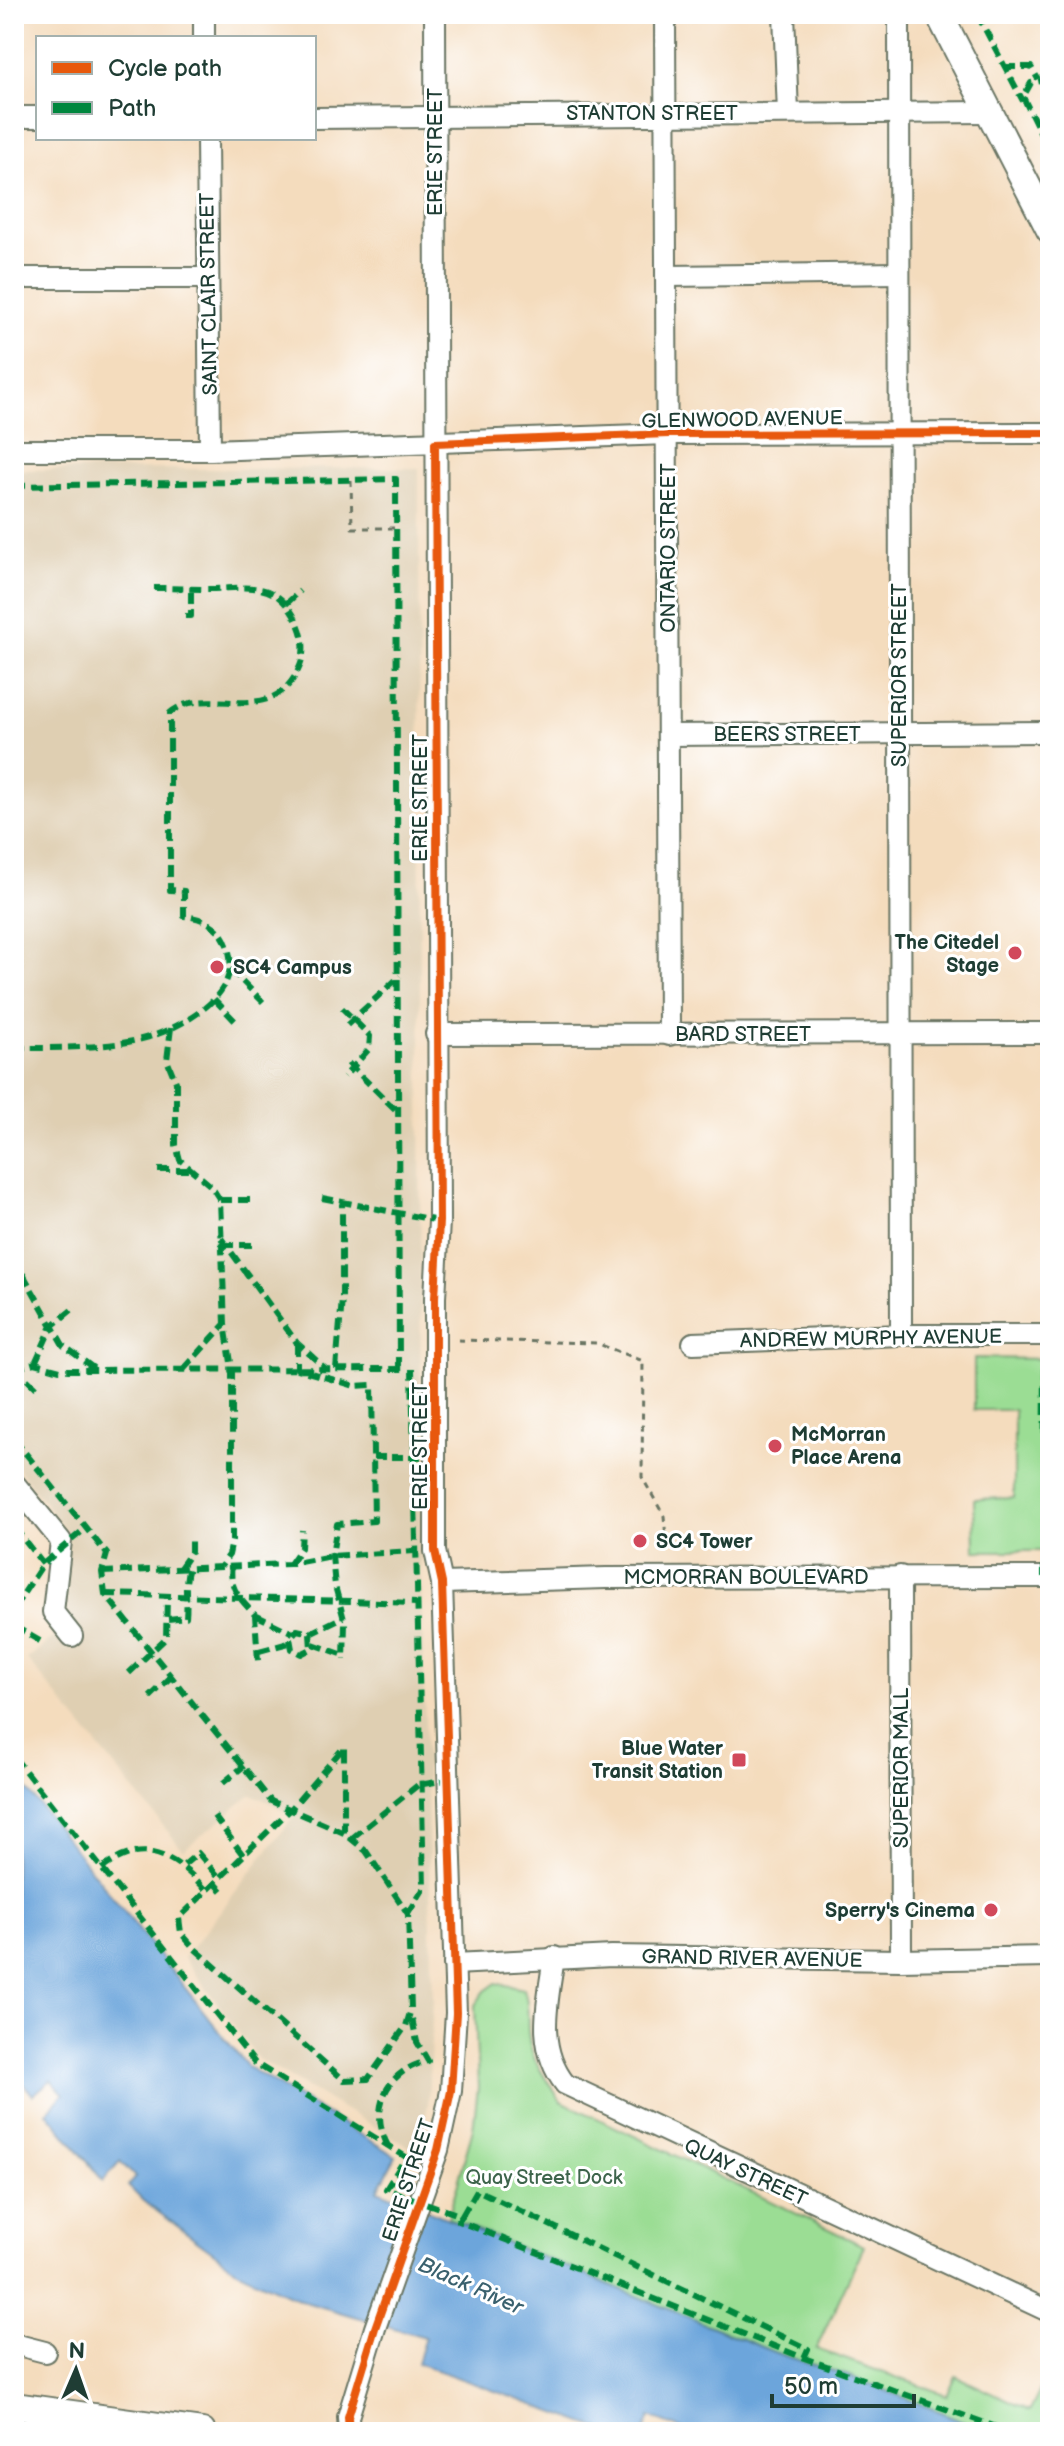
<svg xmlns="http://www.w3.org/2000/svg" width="1064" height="2446" viewBox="0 0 1064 2446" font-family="'Balsamiq Sans',sans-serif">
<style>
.built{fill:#dfcfb2}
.green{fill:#9bdd94;stroke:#5d8d64;stroke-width:2}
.water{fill:#6ca5db;stroke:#467188;stroke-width:2}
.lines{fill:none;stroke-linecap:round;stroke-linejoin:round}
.minor-casing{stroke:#6a7564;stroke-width:24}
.major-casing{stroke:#6a7564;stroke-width:30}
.path{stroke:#6a7564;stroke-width:3;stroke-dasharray:6 6;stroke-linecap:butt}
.minor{stroke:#fff;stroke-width:20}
.major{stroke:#fff;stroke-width:26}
.quiet{stroke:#00873e;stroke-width:6;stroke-dasharray:12 6;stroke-linecap:butt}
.cycleway-casing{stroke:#fff;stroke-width:13}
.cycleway{stroke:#e8590c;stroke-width:8}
.poi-dot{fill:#d1495b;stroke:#fff;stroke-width:3}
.labels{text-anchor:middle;stroke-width:6;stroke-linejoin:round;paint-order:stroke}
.street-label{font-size:20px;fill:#1f3d34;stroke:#fff}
.poi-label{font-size:20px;font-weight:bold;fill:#1f3d34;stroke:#fff;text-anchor:end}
.park-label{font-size:20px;fill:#3e654c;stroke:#fff}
.water-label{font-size:22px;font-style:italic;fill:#3a616e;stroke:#fff}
</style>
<rect width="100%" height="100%" fill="#fff"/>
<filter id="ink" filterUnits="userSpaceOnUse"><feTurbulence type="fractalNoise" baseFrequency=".0125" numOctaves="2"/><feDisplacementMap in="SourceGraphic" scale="16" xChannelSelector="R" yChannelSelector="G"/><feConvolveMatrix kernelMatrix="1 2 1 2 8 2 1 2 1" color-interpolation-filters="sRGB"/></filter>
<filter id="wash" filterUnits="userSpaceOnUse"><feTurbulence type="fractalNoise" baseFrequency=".006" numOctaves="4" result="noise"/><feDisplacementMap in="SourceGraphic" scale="32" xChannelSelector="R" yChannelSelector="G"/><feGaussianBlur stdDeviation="1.8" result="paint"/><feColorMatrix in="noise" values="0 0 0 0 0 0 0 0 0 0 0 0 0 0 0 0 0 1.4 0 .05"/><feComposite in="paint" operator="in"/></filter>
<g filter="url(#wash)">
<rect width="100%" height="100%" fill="#f4dcbd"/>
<path class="built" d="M419,468L421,1576L433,1999L428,2104L418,2152L258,2059L184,1958L295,1815L252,1794L183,1850L27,1659L73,1622L66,1611L69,1535L14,1463V470Z"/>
<g class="green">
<path d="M974,1358L1050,1359V1551H975L974,1499L1014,1498V1410H974Z"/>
<path d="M496,1983L524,1989C530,2007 526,2020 529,2039C532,2063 548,2081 561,2101L864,2246L816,2349L947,2395L956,2376L1030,2411L1050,2370V2432H991L849,2376L776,2353L448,2218L473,2129L478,2088L475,2005L485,1991Z"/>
</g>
<path class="water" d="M14,1773L248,2067L396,2156L378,2190L776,2353L849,2376L991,2432H690L650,2417L644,2432H609L417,2363L425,2337L305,2302L243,2274L143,2201L128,2186L135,2177L120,2161L103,2181L47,2112L64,2094L51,2080L33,2095L14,2073Z"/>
</g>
<g filter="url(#ink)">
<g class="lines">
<defs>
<g id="minor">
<path d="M665,14L669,1035"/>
<path d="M784,14L788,113"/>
<path d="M899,14L901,1335"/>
<path d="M204,38V14"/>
<path d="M14,117H38"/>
<path d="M314,118L990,112"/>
<path d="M207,138L210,450"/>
<path d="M667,276L899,273"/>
<path d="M14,278H208"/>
<path d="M14,450H210L668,434L1050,433"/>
<path d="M669,735L1050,732"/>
<path d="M436,1034L1050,1033"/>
<path d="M693,1343L901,1335H1050"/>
<path d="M14,1483L61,1541L53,1612L72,1636"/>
<path d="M900,1576L901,1960"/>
<path d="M442,1583L606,1578L1050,1577"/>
<path d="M554,1957C548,2002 535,2046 565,2084L1050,2312"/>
<path d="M454,1964L612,1956L901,1960L1050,1957"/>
<path d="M14,2344L45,2352"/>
<path d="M349,2432L348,2417L375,2328L438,2150L451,2091L456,2013L442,1583L435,1551V1298L439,1221L435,14"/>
</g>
<g id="major">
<path d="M939,14L1050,230"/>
<path d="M14,2406L202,2432"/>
</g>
</defs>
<use href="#minor" class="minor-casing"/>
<use href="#major" class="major-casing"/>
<g class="path">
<path d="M351,480L352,528H396"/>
<path d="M458,1340L596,1343L643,1361L642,1477L664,1516L667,1548"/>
</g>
<use href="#minor" class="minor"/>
<use href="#major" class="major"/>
<g class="quiet">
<path d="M977,14L1023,101"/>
<path d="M1004,67H1031L1038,79"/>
<path d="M1050,79L1031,83L1023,97L1050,152"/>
<path d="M14,486L396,479L399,1369"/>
<path d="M286,604L300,591"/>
<path d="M185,616H191V588"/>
<path d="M230,969L263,1002"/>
<path d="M214,999L236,1022"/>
<path d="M342,1008L370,1036L369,1049L344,1077"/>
<path d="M347,1025L400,976"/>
<path d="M171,1028L167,1060L176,1082V1145L180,1160L211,1186L220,1200L225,1324L232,1369V1541L229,1555L221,1566"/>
<path d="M14,1048C57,1048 108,1049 149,1037C187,1025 245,992 227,945C220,925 203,918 184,916V891L170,890V713C207,681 272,732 300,666C308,646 301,625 289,608C269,580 239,589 210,589C191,589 173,588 154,588"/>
<path d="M348,1063L399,1113"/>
<path d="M158,1170H189"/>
<path d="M322,1198L439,1221"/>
<path d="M220,1200H254"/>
<path d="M221,1238L297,1343L326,1369"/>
<path d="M222,1245H258"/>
<path d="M14,1258L63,1345L96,1370"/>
<path d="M297,1343V1369L355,1386L372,1385L374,1521L337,1524L332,1556L335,1586L345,1623L344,1660"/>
<path d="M35,1363L52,1326L74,1308"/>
<path d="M14,1367L38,1390"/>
<path d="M14,1369L35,1363L60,1370L408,1369"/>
<path d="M184,1369L225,1324"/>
<path d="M336,1369L342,1299V1204"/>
<path d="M14,1424L16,1426"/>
<path d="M14,1439L107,1554L102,1572L105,1594L271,1801L344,1833L366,1851L408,1914L411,2009L406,2026L368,2079L344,2080L194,1948L181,1933L179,1918L290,1810L344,1747V1833"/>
<path d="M373,1457H424"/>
<path d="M14,1527L43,1564"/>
<path d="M290,1564L301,1548L302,1530"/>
<path d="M232,1566C228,1588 241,1600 255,1615L258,1661"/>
<path d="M180,1568L191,1552V1540"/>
<path d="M102,1572L290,1564L332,1556L414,1551"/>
<path d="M1044,1577L1045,1335"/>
<path d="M105,1594L416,1603"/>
<path d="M14,1608L43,1564L86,1528"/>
<path d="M255,1615L293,1633"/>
<path d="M168,1619L186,1617C188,1601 183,1584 189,1568"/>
<path d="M14,1626L45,1644"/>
<path d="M310,1633L311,1649L301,1654L292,1649L290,1638L297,1630L310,1633L343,1617"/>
<path d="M313,1644L344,1655"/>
<path d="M259,1651L289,1643"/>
<path d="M129,1673L166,1638L167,1597"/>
<path d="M150,1697L172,1676"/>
<path d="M14,1757L255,2063L406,2157L386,2189L462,2216L458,2221L804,2358L1010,2432"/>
<path d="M223,1783L244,1766"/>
<path d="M214,1816L243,1855"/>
<path d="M352,1838L418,1785L448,1780"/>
<path d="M184,1865L198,1853L219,1877"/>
<path d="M102,1869C143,1836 176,1856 206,1890"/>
<path d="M214,1882L225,1894"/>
<path d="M408,1914L424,1888L412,1369"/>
<path d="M388,2146C368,2108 387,2070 428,2061L417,2042L411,2014"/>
<path d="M462,2216L477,2190L808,2349L804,2358"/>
</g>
<defs>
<path id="cycleway" d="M349,2432L348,2417L375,2328L438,2150L451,2091L456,2013L442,1583L435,1551V1298L439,1221L435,443L668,434L1050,433"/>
</defs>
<use href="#cycleway" class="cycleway-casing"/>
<use href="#cycleway" class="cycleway"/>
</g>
</g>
<g class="poi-dot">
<circle cx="1015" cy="953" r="8"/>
<circle cx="217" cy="967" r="8"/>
<circle cx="775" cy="1446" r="8"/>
<circle cx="640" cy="1541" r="8"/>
<rect x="731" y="1752" width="16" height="16" rx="4"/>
<circle cx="991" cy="1910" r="8"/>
</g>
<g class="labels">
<g class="street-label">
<text x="652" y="120">STANTON STREET</text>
<text transform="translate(435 152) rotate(-90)" y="7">ERIE STREET</text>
<text transform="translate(208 294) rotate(-91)" y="7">SAINT CLAIR STREET</text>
<text transform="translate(742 419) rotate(-1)" y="7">GLENWOOD AVENUE</text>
<text transform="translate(668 548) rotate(-90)" y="7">ONTARIO STREET</text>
<text transform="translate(899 675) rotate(-90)" y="7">SUPERIOR STREET</text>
<text x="787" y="741">BEERS STREET</text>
<text transform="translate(420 798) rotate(-90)" y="7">ERIE STREET</text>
<text x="743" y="1041">BARD STREET</text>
<text transform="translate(871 1338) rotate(-1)" y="7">ANDREW MURPHY AVENUE</text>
<text transform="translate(420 1446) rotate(-90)" y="7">ERIE STREET</text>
<text x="746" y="1584">MCMORRAN BOULEVARD</text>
<text transform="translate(901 1768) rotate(-90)" y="7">SUPERIOR MALL</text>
<text transform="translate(752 1958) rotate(1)" y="7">GRAND RIVER AVENUE</text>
<text transform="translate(746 2172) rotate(25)" y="7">QUAY STREET</text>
<text transform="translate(408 2180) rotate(-72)" y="7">ERIE STREET</text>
</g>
<g class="poi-label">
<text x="999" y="949">The Citedel<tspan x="999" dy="23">Stage</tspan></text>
<text x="233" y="974" text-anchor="start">SC4 Campus</text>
<text x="791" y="1441" text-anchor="start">McMorran<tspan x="791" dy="23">Place Arena</tspan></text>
<text x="656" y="1548" text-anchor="start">SC4 Tower</text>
<text x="723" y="1755">Blue Water<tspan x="723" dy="23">Transit Station</tspan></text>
<text x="975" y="1917">Sperry's Cinema</text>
</g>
<g class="park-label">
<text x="544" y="2184">Quay Street Dock</text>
</g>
<g class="water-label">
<text transform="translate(471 2285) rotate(24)" y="8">Black River</text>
</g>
</g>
<rect width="1064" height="2446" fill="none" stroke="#fff" stroke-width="48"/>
<rect x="36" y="36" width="280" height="104" fill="#ffffff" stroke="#a5b1ae" stroke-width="2"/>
<rect x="52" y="62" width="40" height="12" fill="#e8590c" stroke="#a5b1ae" stroke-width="2"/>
<text x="108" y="76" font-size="24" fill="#1f3d34">Cycle path</text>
<rect x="52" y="102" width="40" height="12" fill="#00873e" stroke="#a5b1ae" stroke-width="2"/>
<text x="108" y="116" font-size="24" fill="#1f3d34">Path</text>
<g transform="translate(76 2370) rotate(2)" stroke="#ffffff" stroke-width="6" paint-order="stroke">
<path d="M0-6L14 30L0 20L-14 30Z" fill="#1f3d34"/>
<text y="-12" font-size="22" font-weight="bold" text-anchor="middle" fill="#1f3d34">N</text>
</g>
<path d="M772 2394v12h142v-12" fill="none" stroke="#1f3d34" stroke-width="4"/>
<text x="784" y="2394" font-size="24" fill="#1f3d34" stroke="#ffffff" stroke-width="6" paint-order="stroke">50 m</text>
</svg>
